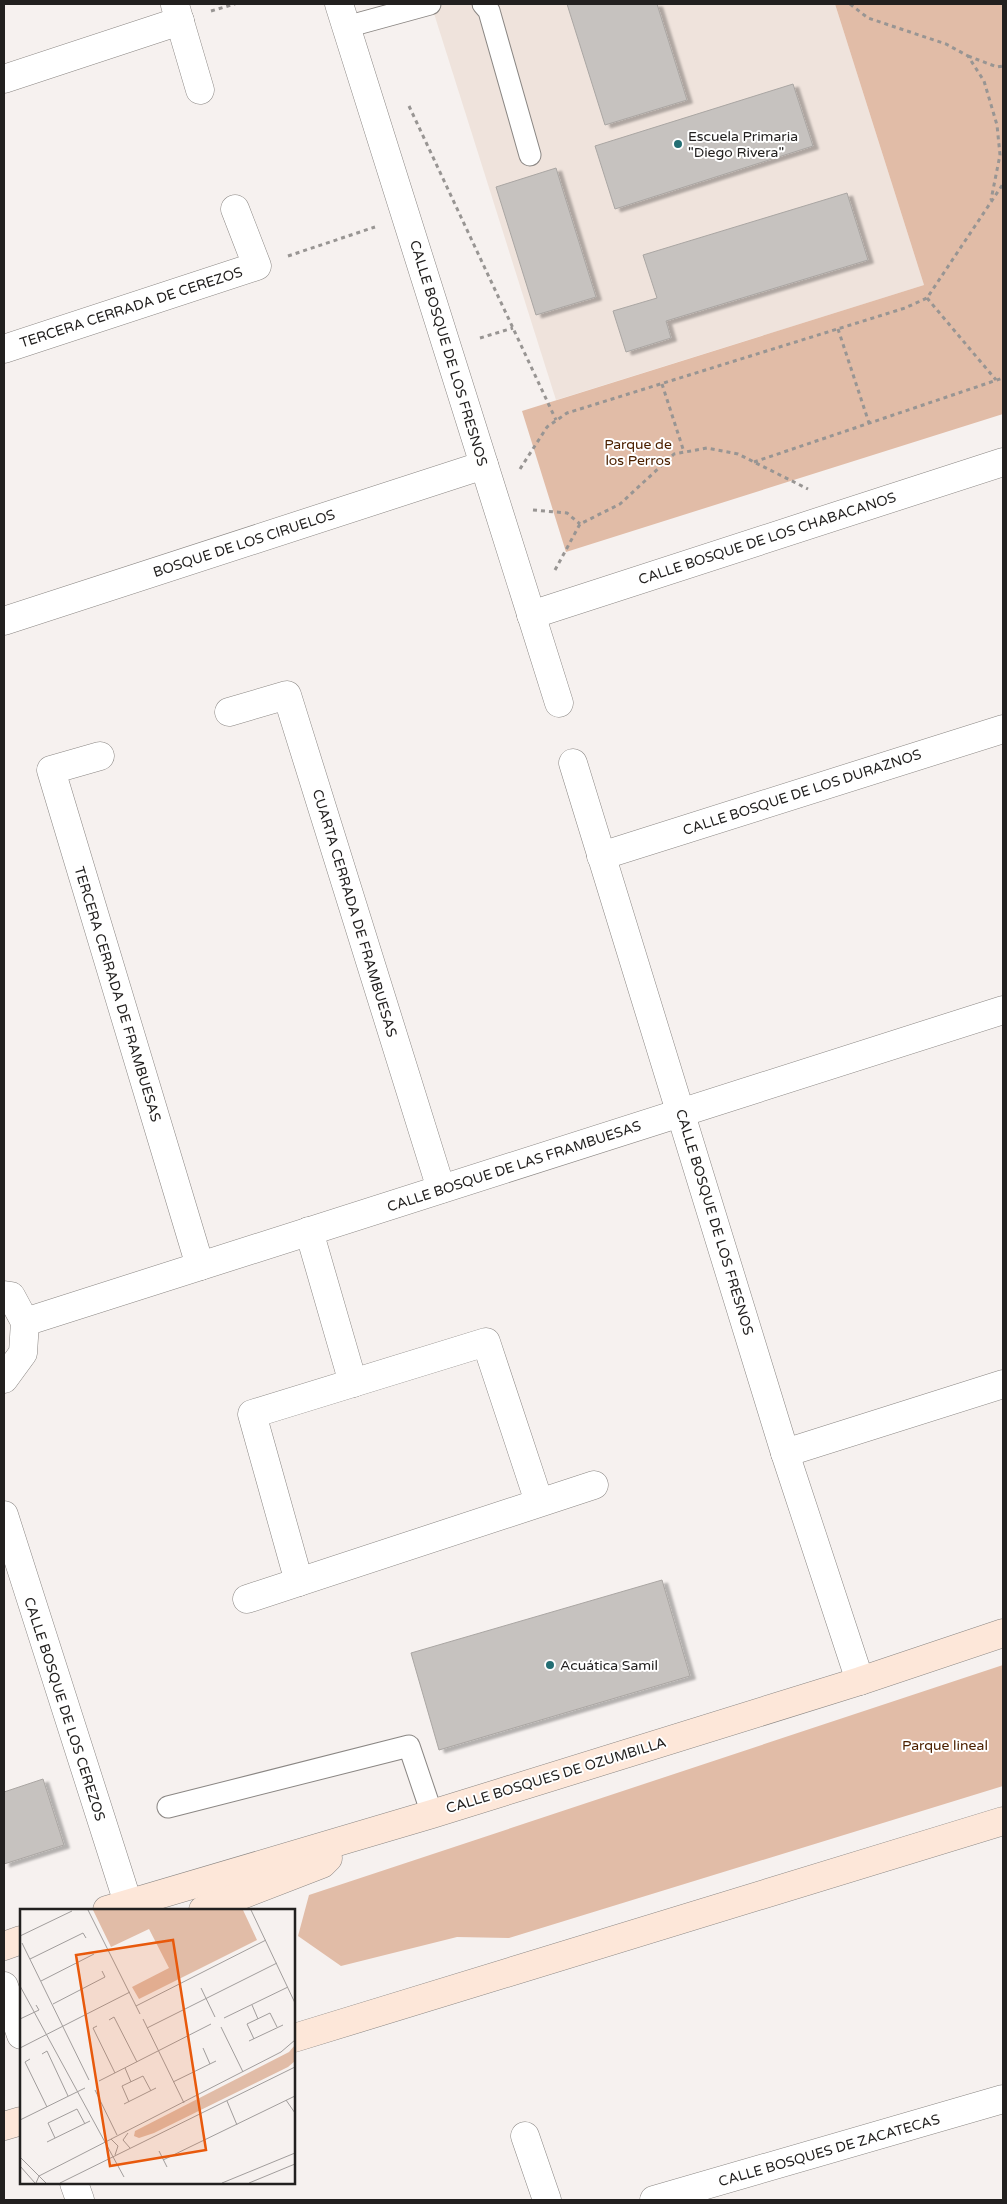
<svg xmlns="http://www.w3.org/2000/svg" width="1007" height="2204" viewBox="0 0 1007 2204" font-family="'Varela Round',sans-serif">
<style>
.built{fill:#efe3dc}
.green{fill:#e1bca7}
.building{fill:#c6c2bf;stroke:#aaa6a3;filter:url(#shadow)}
.lines{fill:none;stroke-linecap:round;stroke-linejoin:round}
.lane-casing{stroke:#8a8683;stroke-width:23}
.street-casing{stroke:#8a8683;stroke-width:29}
.secondary-casing{stroke:#8a8683;stroke-width:29}
.path{stroke:#989593;stroke-width:3;stroke-dasharray:4 4;stroke-linecap:butt}
.lane{stroke:#fff;stroke-width:21}
.street{stroke:#fff;stroke-width:28}
.secondary{stroke:#fde7d9;stroke-width:28}
.poi-dot{fill:#236e73;stroke:#fff;stroke-width:2}
.labels{text-anchor:middle;stroke-width:4;stroke-linejoin:round;paint-order:stroke}
.poi-label{font-size:14px;fill:#22201f;stroke:#fff;text-anchor:start}
.street-label{font-size:14px;fill:#22201f;stroke:#fff}
.park-label{font-size:14px;fill:#4c2100;stroke:#fff}
.inset-road{fill:none;stroke:#a19d9c;stroke-width:1}
.view{fill:#e8590c;fill-opacity:0.15;stroke:#e8590c;stroke-width:2.5}
.inset-edge{fill:none;stroke:#22201f;stroke-width:2.5}
</style>
<defs>
<filter id="shadow"><feDropShadow dx="5.5" dy="3" stdDeviation="1" flood-color="#0004"/></filter>
</defs>
<rect width="100%" height="100%" fill="#f6f1ef"/>
<path class="built" d="M431,4H835L924,285L556,400Z"/>
<g class="green">
<path d="M835,4H1003V414L566,552L522,411L924,285Z"/>
<path d="M1003,1665V1786L509,1938L457,1937L341,1966L298,1936L309,1895Z"/>
</g>
<g class="building">
<path d="M567,4H657L687,100L605,125Z"/>
<path d="M793,84L813,146L615,209L595,146Z"/>
<path d="M556,168L596,297L536,315L496,187Z"/>
<path d="M847,193L868,260L666,321L671,338L626,352L613,311L657,298L643,255Z"/>
<path d="M662,1580L690,1676L439,1750L411,1653Z"/>
<path d="M43,1779L64,1845L4,1864V1792Z"/>
</g>
<g class="lines">
<defs>
<g id="lane">
<path d="M483,4L489,11L530,155"/>
<path d="M346,27L430,4"/>
<path d="M168,1807L409,1746L432,1814"/>
</g>
<g id="street">
<path d="M339,4L559,703"/>
<path d="M175,5L200,90"/>
<path d="M4,79L180,21"/>
<path d="M4,349L257,266L235,209"/>
<path d="M531,615L1003,462"/>
<path d="M4,621L484,465"/>
<path d="M229,712L287,695L441,1189"/>
<path d="M100,756L51,770L200,1266"/>
<path d="M573,763L785,1453L860,1681"/>
<path d="M601,856L1003,729"/>
<path d="M309,1231L353,1383"/>
<path d="M4,1295L11,1296L25,1322L23,1353L4,1379"/>
<path d="M25,1322L1003,1010"/>
<path d="M785,1453L1003,1384"/>
<path d="M4,1515L128,1903"/>
<path d="M299,1582L252,1414L486,1342L539,1502"/>
<path d="M247,1599L594,1485"/>
<path d="M4,1986L21,2035"/>
<path d="M525,2136L547,2200"/>
<path d="M74,2183L80,2200"/>
<path d="M654,2200L1003,2099"/>
</g>
<g id="secondary">
<path d="M107,1910L432,1814L860,1681L1003,1633"/>
<path d="M203,1910L322,1864L328,1858"/>
<path d="M4,1946L21,1940"/>
<path d="M294,2038L1003,1821"/>
<path d="M4,2126L21,2121"/>
</g>
</defs>
<use href="#lane" class="lane-casing"/>
<use href="#street" class="street-casing"/>
<use href="#secondary" class="secondary-casing"/>
<g class="path">
<path d="M850,4L868,18L946,44L968,56L984,81L997,125L1000,155L991,200"/>
<path d="M211,11L235,4"/>
<path d="M968,56L997,67L1003,66"/>
<path d="M409,106L556,420"/>
<path d="M288,256L375,227"/>
<path d="M927,298L996,380"/>
<path d="M838,329L869,423"/>
<path d="M480,338L513,328"/>
<path d="M662,384L684,452"/>
<path d="M754,462L1003,378"/>
<path d="M520,469L547,427L567,413L905,308L927,298L1003,184"/>
<path d="M533,510L567,513L580,524"/>
<path d="M555,570L580,524L620,504L674,454L707,448L738,454L808,489"/>
</g>
<use href="#lane" class="lane"/>
<use href="#street" class="street"/>
<use href="#secondary" class="secondary"/>
</g>
<g class="poi-dot">
<circle cx="678" cy="144" r="5"/>
<circle cx="550" cy="1665" r="5"/>
</g>
<g class="labels">
<g class="poi-label">
<text x="688" y="141">Escuela Primaria<tspan x="688" dy="16">"Diego Rivera"</tspan></text>
<text x="560" y="1670">Acuática Samil</text>
</g>
<g class="street-label">
<text transform="translate(131 307) rotate(-18)" y="5">TERCERA CERRADA DE CEREZOS</text>
<text transform="translate(449 353) rotate(73)" y="5">CALLE BOSQUE DE LOS FRESNOS</text>
<text transform="translate(767 538) rotate(-18)" y="5">CALLE BOSQUE DE LOS CHABACANOS</text>
<text transform="translate(244 543) rotate(-18)" y="5">BOSQUE DE LOS CIRUELOS</text>
<text transform="translate(802 792) rotate(-18)" y="5">CALLE BOSQUE DE LOS DURAZNOS</text>
<text transform="translate(355 913) rotate(73)" y="5">CUARTA CERRADA DE FRAMBUESAS</text>
<text transform="translate(118 994) rotate(73)" y="5">TERCERA CERRADA DE FRAMBUESAS</text>
<text transform="translate(514 1166) rotate(-18)" y="5">CALLE BOSQUE DE LAS FRAMBUESAS</text>
<text transform="translate(715 1222) rotate(73)" y="5">CALLE BOSQUE DE LOS FRESNOS</text>
<text transform="translate(65 1709) rotate(72)" y="5">CALLE BOSQUE DE LOS CEREZOS</text>
<text transform="translate(556 1775) rotate(-17)" y="5">CALLE BOSQUES DE OZUMBILLA</text>
<text transform="translate(829 2150) rotate(-16)" y="5">CALLE BOSQUES DE ZACATECAS</text>
</g>
<g class="park-label">
<text x="638" y="449">Parque de<tspan x="638" dy="16">los Perros</tspan></text>
<text x="945" y="1750">Parque lineal</text>
</g>
</g>
<g transform="translate(20 1909)">
<rect width="275" height="275" fill="#f6f1ef"/>
<path d="M73,1H223L237,31L119,90L112,78L149,59L129,20L91,38ZM275,136V152L268,158L134,224L119,229L114,227L115,222L269,143Z" fill="#e1bca7"/>
<path class="inset-road" d="M68,1L120,105M231,1L275,94M0,27L52,2M2,34L69,171M10,50L63,24L66,29M21,72L74,45M0,77L104,268M181,79L195,108M33,95L85,68L82,62M232,96L238,110M116,97L246,31M204,109L268,78M0,110L19,101L16,96M123,110L164,194M89,111L94,108L117,153M77,117L73,119L95,164M201,118L223,163M127,119L257,54M234,130L227,115L250,104L257,118M229,132L263,116M0,139L110,83M183,139L190,155M22,145L27,142L48,187M10,150L5,153L27,198M105,159L111,173M79,172L191,115M153,173L196,152M75,181L97,226M266,191L275,204M207,192L217,216M109,193L102,177L123,167L131,182M104,195L136,179M0,211L65,179M108,224L103,231L110,239M35,229L28,214L57,200L65,215M91,230L98,237L95,246M27,233L70,212M139,242L147,258M0,248L26,274M143,251L275,187M0,257L15,274M16,274L19,267L261,143L275,131M40,274L275,158M202,274L275,244M229,274L275,255"/>
<path class="view" d="M153,31L186,241L90,257L56,46Z"/>
<rect width="275" height="275" class="inset-edge"/>
</g>
<rect width="1007" height="2204" fill="none" stroke="#22201f" stroke-width="10"/>
</svg>
